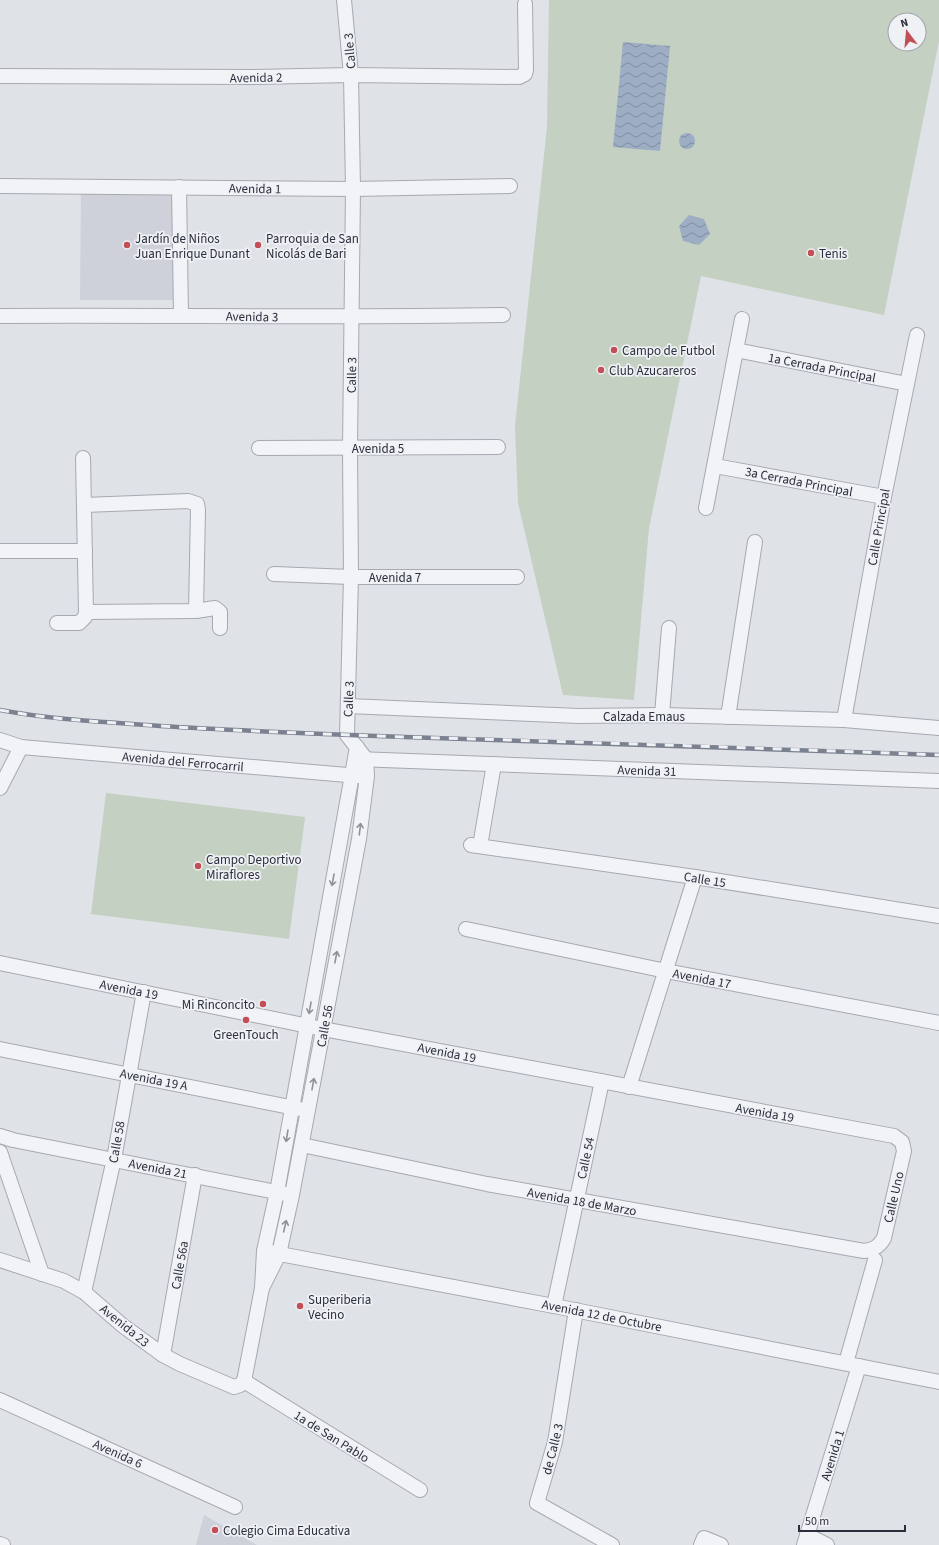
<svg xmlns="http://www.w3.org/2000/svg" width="939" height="1545" viewBox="0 0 939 1545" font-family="'Source Sans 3',sans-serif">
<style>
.built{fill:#ced1d9}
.garden{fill:#c4d0c1;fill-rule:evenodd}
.water{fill:url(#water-waves)}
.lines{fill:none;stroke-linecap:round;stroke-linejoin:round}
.minor-casing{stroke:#a5a9b1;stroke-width:16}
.minor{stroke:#f2f3f6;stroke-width:14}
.rail-casing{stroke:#7a818f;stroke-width:4.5}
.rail{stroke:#eff1f5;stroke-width:3;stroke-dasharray:9;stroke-linecap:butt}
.oneway{stroke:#8e919a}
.poi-dot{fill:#c24f57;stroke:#eff1f5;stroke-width:1.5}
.labels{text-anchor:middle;stroke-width:3.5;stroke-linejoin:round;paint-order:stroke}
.street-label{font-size:13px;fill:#2a2f3d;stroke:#eff1f5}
.poi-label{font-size:13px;fill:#2a2f3d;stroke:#eff1f5;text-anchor:start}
</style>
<defs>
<pattern id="water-waves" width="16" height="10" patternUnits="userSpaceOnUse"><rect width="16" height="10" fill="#9dadc4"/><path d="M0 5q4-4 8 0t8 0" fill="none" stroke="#808da0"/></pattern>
</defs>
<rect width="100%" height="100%" fill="#dfe2e7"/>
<g class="built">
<path d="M81,190L174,191L173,300H80Z"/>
<path d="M204,1515L257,1545H196Z"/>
</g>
<g class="garden">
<path d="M549,0H939V41L884,315L701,276L649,528L634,700L563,695L518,503L515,426L547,127ZM895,20H919V44H895Z"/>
<path d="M106,793L305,817L289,939L91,914Z"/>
</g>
<g class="water">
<path d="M623,42L670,46L660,151L613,147Z"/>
<circle cx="687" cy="141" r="8"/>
<path d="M689,215L704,219L710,234L699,245L683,241L679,226Z"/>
</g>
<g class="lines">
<defs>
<g id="minor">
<path d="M0,76L251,77L351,75L519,77L525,74L526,70L525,4"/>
<path d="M0,186L353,189L510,186"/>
<path d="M179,187L181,315"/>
<path d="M0,316C168,315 335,318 503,315"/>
<path d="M736,350L907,384"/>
<path d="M259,448L498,447"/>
<path d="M715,466L884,497"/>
<path d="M84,505L188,501L197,504L198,510L196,611"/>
<path d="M706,508L742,319"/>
<path d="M0,551H85"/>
<path d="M274,574L351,577H517"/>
<path d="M86,612L196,611L215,608L220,612V628"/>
<path d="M57,623H79L85,617L86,612L83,458"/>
<path d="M348,706L579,716L662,715L844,720L939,728"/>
<path d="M662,715L669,628"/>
<path d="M728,717L755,542"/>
<path d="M844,720L884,497L917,335"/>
<path d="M0,740L21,747L359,776"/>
<path d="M357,759L939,781"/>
<path d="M0,788L21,747"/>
<path d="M471,845L695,877L939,916"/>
<path d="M480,846L494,764"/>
<path d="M466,929L666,971L939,1023"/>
<path d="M0,963L323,1029L894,1136L902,1142L904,1151L884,1238C879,1247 873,1250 864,1251L487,1184L302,1145"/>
<path d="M0,1049L300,1109"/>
<path d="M629,1087L695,877"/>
<path d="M0,1136L13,1140L286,1194"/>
<path d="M0,1152L42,1274"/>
<path d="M264,1251L554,1306L939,1382"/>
<path d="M0,1260L64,1281L84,1292L122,1325L163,1355L180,1364L234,1387L240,1385L244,1381"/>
<path d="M262,1288L279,1254L292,1195L359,839L367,776L366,759L347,735L351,577L350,448L353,189L351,75L344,0"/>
<path d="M84,1292L114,1159L144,992"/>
<path d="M554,1306L602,1081"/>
<path d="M576,1310L555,1442L537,1503L612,1545"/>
<path d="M163,1355L195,1175"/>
<path d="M846,1363L875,1260"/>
<path d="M244,1381L262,1288L264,1251L277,1192L357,747"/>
<path d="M244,1381L420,1490"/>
<path d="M0,1400L235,1507"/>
<path d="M807,1535L827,1545"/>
<path d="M0,1544L3,1545"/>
<path d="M701,1545L704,1538L721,1545"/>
<path d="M804,1545L859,1366"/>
</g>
</defs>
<use href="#minor" class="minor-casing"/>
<use href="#minor" class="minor"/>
<defs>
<path id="rail" d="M0,710C53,720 106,722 160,726C242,731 323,734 405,737C583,742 761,748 939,755"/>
</defs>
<use href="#rail" class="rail-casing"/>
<use href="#rail" class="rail"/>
</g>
<defs><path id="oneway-shaft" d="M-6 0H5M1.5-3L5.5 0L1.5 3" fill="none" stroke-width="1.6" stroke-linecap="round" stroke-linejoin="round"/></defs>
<g class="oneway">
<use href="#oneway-shaft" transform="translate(360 829) rotate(-83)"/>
<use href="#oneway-shaft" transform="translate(333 880) rotate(100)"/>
<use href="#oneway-shaft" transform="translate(336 957) rotate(-79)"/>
<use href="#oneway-shaft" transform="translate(310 1008) rotate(100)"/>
<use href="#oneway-shaft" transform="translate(313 1084) rotate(-80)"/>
<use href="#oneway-shaft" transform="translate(287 1136) rotate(99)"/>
<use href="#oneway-shaft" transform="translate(285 1226) rotate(-77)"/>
</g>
<g class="poi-dot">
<circle cx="127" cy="245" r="4"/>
<circle cx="258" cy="245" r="4"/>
<circle cx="811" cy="253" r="4"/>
<circle cx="614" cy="350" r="4"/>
<circle cx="601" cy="370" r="4"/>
<circle cx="198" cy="866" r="4"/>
<circle cx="263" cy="1004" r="4"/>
<circle cx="246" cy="1020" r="4"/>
<circle cx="300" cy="1306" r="4"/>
<circle cx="215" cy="1530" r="4"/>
</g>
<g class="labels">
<g class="street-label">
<text transform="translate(349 51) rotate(-95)" y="5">Calle 3</text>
<text transform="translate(256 77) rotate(-1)" y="5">Avenida 2</text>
<text transform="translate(255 188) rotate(1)" y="5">Avenida 1</text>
<text transform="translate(252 316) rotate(1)" y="5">Avenida 3</text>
<text transform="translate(822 367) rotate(11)" y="5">1a Cerrada Principal</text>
<text transform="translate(351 375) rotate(-89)" y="5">Calle 3</text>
<text x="378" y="453">Avenida 5</text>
<text transform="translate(799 481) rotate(11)" y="5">3a Cerrada Principal</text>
<text transform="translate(878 527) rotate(-80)" y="5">Calle Principal</text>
<text x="395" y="582">Avenida 7</text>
<text transform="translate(348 699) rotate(-88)" y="5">Calle 3</text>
<text x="644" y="721">Calzada Emaus</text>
<text transform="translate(183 761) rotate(5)" y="5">Avenida del Ferrocarril</text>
<text transform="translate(647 770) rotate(2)" y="5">Avenida 31</text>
<text transform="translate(705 879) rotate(9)" y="5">Calle 15</text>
<text transform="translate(702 978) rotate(11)" y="5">Avenida 17</text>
<text transform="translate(129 989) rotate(11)" y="5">Avenida 19</text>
<text transform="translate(324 1026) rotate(-80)" y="5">Calle 56</text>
<text transform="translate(447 1052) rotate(11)" y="5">Avenida 19</text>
<text transform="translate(154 1079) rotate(11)" y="5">Avenida 19 A</text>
<text transform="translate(765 1112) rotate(10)" y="5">Avenida 19</text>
<text transform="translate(116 1142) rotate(-80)" y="5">Calle 58</text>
<text transform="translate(585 1158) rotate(-78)" y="5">Calle 54</text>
<text transform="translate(158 1168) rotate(11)" y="5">Avenida 21</text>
<text transform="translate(893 1197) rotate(-77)" y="5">Calle Uno</text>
<text transform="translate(582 1201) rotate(10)" y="5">Avenida 18 de Marzo</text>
<text transform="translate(179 1265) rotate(-80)" y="5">Calle 56a</text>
<text transform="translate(602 1315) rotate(11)" y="5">Avenida 12 de Octubre</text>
<text transform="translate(125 1325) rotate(39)" y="5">Avenida 23</text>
<text transform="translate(332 1436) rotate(32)" y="5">1a de San Pablo</text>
<text transform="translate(552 1449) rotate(-76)" y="5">de Calle 3</text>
<text transform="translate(118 1453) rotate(24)" y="5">Avenida 6</text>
<text transform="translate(832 1455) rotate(-73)" y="5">Avenida 1</text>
</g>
<g class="poi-label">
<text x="135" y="243">Jardín de Niños<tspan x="135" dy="15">Juan Enrique Dunant</tspan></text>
<text x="266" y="243">Parroquia de San<tspan x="266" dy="15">Nicolás de Bari</tspan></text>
<text x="819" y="258">Tenis</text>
<text x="622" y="355">Campo de Futbol</text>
<text x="609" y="375">Club Azucareros</text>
<text x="206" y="864">Campo Deportivo<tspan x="206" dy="15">Miraflores</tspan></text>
<text x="255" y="1009" text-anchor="end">Mi Rinconcito</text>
<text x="246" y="1039" text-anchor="middle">GreenTouch</text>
<text x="308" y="1304">Superiberia<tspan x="308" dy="15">Vecino</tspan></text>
<text x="223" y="1535">Colegio Cima Educativa</text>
</g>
</g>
<g transform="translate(907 32) rotate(344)"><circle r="19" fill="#eff1f5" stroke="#a0a3ab"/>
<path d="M0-3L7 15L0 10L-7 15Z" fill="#c24f57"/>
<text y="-6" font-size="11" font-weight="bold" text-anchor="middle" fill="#2a2f3d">N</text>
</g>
<path d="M799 1525v6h106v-6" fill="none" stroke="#2a2f3d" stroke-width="2"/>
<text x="805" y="1525" font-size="12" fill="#2a2f3d" stroke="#eff1f5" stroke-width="3" paint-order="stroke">50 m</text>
</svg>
